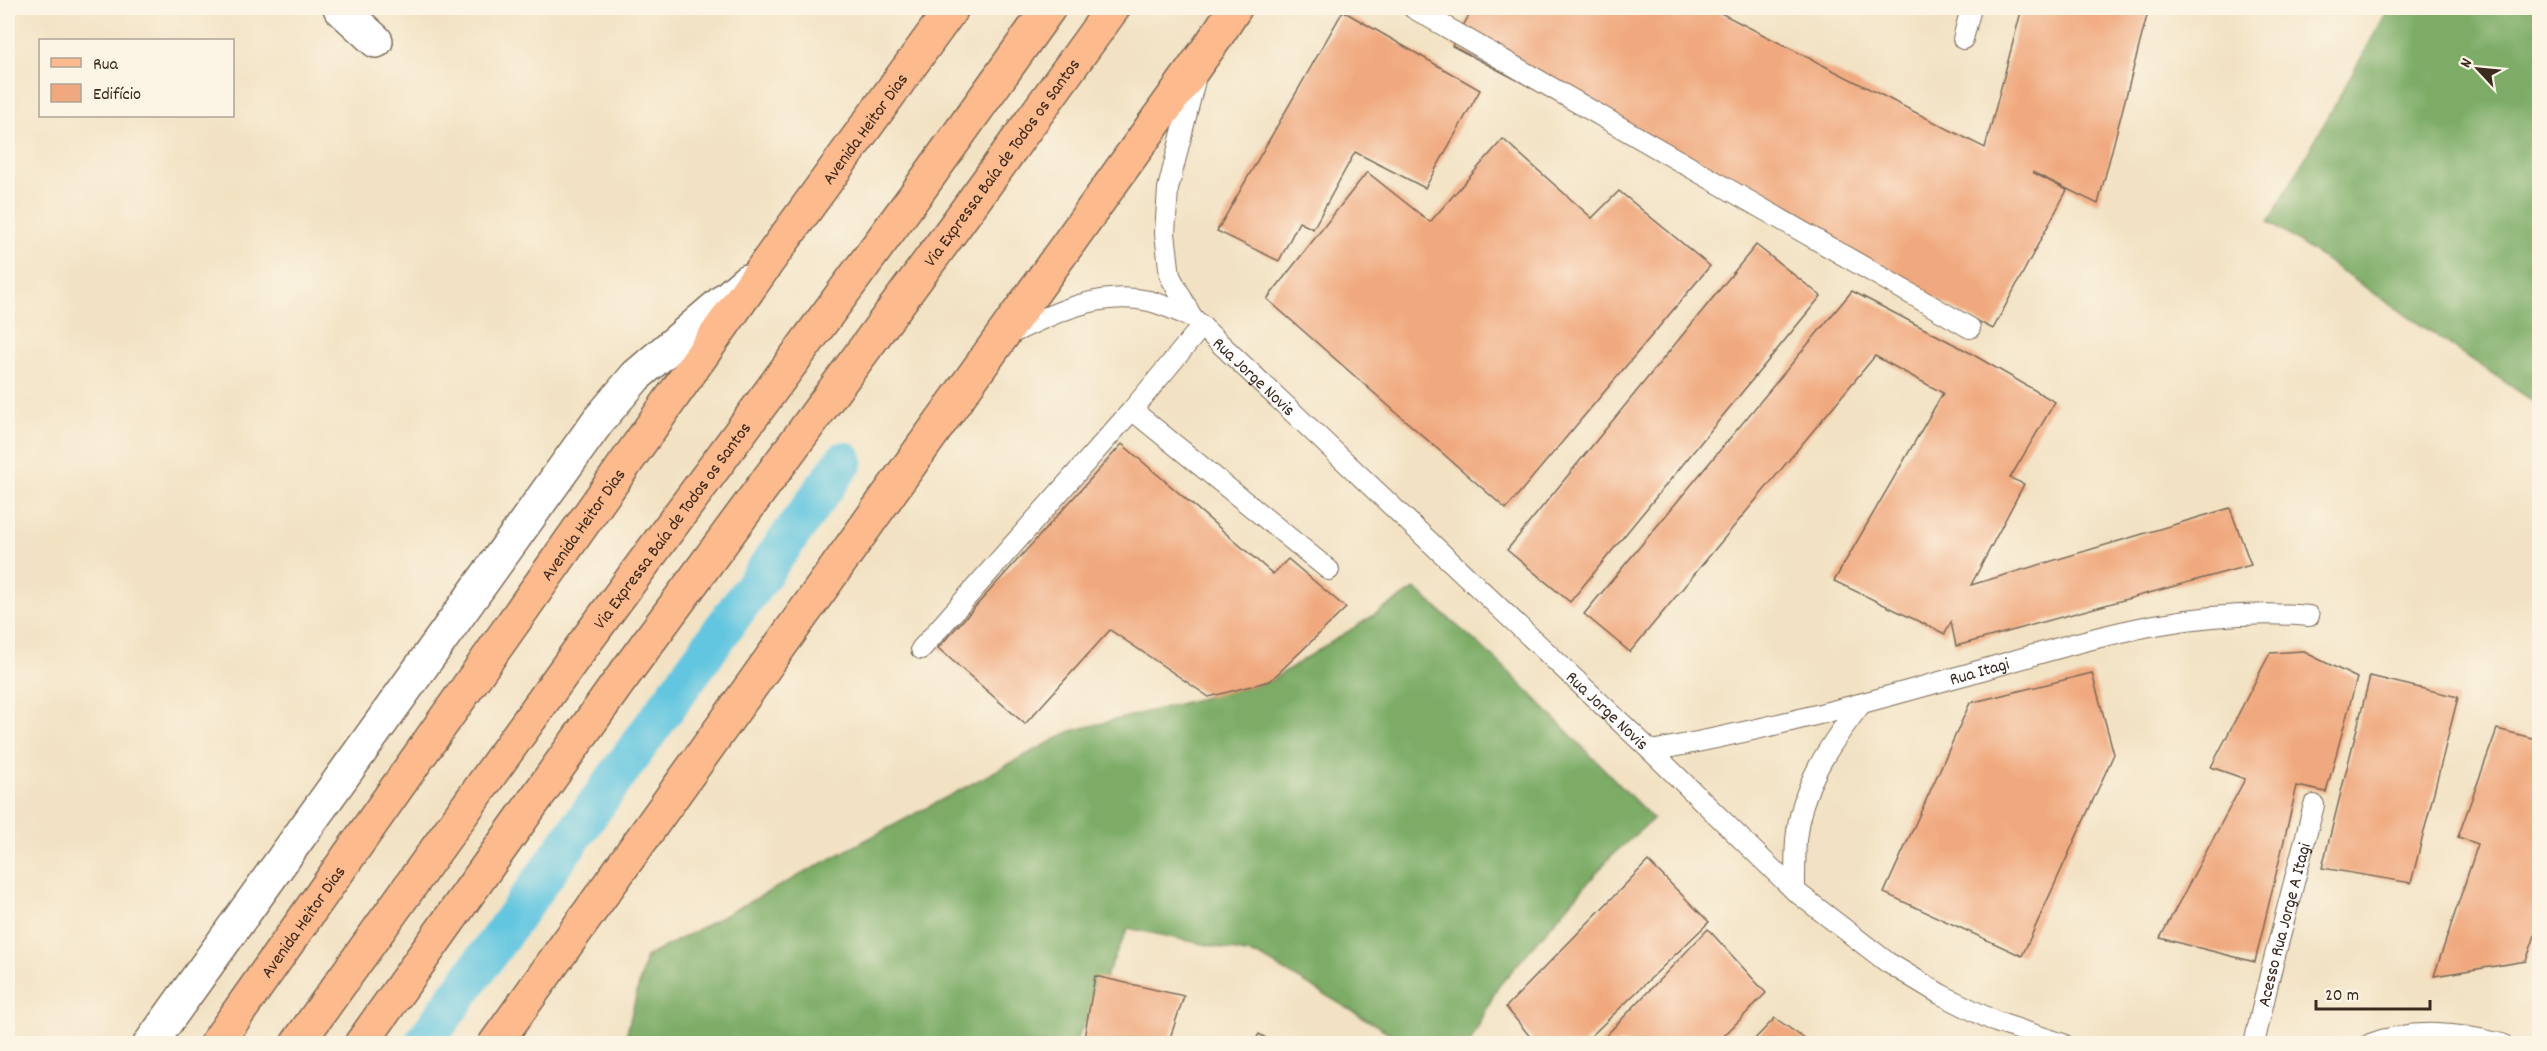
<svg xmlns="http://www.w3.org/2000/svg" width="2547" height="1051" viewBox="0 0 2547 1051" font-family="Dekko,sans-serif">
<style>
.forest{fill:#7cac66;stroke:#5c6b42;stroke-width:1.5}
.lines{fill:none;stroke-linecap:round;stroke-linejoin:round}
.canal{stroke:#62c6e0;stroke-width:39}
.building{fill:#f0a97e}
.lane-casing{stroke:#7b6a58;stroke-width:22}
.street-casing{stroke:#7b6a58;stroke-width:36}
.primary-casing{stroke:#7b6a58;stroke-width:36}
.highway-casing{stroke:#7b6a58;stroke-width:36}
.lane{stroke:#fff;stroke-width:20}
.street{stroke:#fff;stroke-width:33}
.primary{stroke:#fcba8d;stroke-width:33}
.highway{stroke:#fcba8d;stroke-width:33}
.labels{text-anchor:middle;stroke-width:5;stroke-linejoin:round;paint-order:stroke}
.street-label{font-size:18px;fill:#3b2a1e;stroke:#fcf5e5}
</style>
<rect width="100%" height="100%" fill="#fcf5e5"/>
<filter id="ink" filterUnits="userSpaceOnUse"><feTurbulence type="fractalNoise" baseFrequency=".0167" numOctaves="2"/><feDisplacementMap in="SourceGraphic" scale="12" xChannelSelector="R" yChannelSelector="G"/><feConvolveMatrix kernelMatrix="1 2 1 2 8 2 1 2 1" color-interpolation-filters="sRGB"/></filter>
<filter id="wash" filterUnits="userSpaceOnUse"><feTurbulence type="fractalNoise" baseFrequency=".008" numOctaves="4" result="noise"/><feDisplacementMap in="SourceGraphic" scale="24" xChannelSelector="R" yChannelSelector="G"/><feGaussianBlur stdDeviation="1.35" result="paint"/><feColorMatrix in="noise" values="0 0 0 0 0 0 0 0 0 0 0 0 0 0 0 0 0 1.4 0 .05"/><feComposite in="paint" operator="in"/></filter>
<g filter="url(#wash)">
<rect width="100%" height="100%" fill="#f2e2c3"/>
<g class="forest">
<path d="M2389,8H2539V405L2269,222Z"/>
<path d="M1415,589L1500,663L1653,819L1611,856L1497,988L1470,1043H1392L1396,1037L1260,956L1128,928L1075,1043L624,1044L646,957L1071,731L1270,681Z"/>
</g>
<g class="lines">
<path class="canal" d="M423,1044L844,461"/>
</g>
<g id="blocks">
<g class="building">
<path d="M1473,8H1711L1985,148L2022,8H2149L2098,204L2032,172L2067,190L1993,329L1452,46Z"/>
<path d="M1343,11L1480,90L1425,188L1355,152L1313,229L1299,222L1279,261L1217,231Z"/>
<path d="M1503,139L1592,218L1619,191L1710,266L1506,509L1267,299L1367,172L1430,222Z"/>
<path d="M1756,245L1821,296L1570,602L1507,550Z"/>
<path d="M1852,291L1965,350L2055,402L2010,478L2024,484L1971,585L2230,508L2251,565L1956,646L1951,622L1945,634L1834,581L1943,393L1875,356L1630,652L1584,614Z"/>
<path d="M1122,444L1273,574L1288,559L1346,608L1270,681L1209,697L1110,630L1025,724L938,648Z"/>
<path d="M2302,651L2357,678L2326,792L2297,786L2255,962L2160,938L2245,779L2211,767L2270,653Z"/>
<path d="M2092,673L2114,754L2022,956L1884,893L1970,703Z"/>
<path d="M2370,676L2458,697L2411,883L2322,868Z"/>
<path d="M2497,729L2540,740V921L2526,961L2434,976L2478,844L2458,837Z"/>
<path d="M1648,861L1709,922L1583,1044H1536L1506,1007Z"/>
<path d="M1708,929L1766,993L1716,1044H1598Z"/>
<path d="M1095,976L1184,996L1168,1044H1083Z"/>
<path d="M1775,1018L1812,1044H1750Z"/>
<path d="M1259,1034L1276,1044H1253Z"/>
</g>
</g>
</g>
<g filter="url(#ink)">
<use href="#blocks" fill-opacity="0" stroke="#7b6a58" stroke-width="1.5"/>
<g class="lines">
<defs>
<g id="lane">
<path d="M1413,8L1970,328"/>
<path d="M1963,39L1971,8"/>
<path d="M1192,317L1170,276L1165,233L1168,189L1195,80"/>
<path id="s1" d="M1008,335C1052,314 1098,290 1149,301C1163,304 1178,312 1192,317L1651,751L1795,891L1887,962L1940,994L1996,1022L2063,1044"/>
<path d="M1132,410L1329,570"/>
<path d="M921,649L1132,410L1202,326"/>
<path id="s2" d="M1651,751C1755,732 1856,706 1957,677C2076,644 2183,605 2309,616"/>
<path d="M1795,891C1795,874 1795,857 1796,840C1801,786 1829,745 1861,704"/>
<path id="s3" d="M2254,1044L2270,975L2314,805"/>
<path d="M2370,1044C2411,1028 2461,1033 2502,1044"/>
</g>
<g id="street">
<path d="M340,8L376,41"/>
<path d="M150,1044L598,421L636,376L747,281"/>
</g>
<g id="primary">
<path id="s4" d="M216,1044L766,264L952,8"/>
<path d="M495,1044L1214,40"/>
</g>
<g id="highway">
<path d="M1214,40L1235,8"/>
<path id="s5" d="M297,1044L575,656L916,194L1049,8"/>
<path id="s6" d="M361,1044L618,683L953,229L1113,8"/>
</g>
</defs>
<use href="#lane" class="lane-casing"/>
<use href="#street" class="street-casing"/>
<use href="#primary" class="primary-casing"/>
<use href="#highway" class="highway-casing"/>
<use href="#lane" class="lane"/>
<use href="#street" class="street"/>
<use href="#primary" class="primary"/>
<use href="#highway" class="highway"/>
</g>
</g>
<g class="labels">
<g class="street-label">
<text dy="6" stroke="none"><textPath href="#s4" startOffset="1122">Avenida Heitor Dias</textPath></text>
<text dy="6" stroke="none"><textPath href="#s6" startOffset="1090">Via Expressa Baía de Todos os Santos</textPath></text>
<text dy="6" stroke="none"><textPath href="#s1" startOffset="280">Rua Jorge Novis</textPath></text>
<text dy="6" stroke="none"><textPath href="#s4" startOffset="636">Avenida Heitor Dias</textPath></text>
<text dy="6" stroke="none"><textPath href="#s5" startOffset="640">Via Expressa Baía de Todos os Santos</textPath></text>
<text dy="6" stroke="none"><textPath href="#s2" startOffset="338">Rua Itagi</textPath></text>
<text dy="6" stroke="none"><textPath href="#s1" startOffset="766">Rua Jorge Novis</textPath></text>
<text dy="6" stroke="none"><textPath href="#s4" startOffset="150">Avenida Heitor Dias</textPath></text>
<text dy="6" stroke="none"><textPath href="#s3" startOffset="123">Acesso Rua Jorge A Itagi</textPath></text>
</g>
</g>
<rect width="2547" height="1051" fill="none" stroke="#fcf5e5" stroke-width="30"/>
<rect x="39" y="39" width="195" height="78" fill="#fcf5e5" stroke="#afa495" stroke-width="1.5"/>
<rect x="51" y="58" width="30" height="9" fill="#fcba8d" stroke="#afa495" stroke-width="1.5"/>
<text x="93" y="69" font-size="18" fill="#3b2a1e">Rua</text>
<rect x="51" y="84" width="30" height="18" fill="#f0a97e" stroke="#afa495" stroke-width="1.5"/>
<text x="93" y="99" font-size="18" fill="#3b2a1e">Edifício</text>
<g transform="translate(2478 69) rotate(296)" stroke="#fcf5e5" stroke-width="4.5" paint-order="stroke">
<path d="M0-4.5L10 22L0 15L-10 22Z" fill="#3b2a1e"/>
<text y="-9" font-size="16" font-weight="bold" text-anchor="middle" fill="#3b2a1e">N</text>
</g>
<path d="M2316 1000v9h114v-9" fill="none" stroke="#3b2a1e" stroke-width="3"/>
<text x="2325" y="1000" font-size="18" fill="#3b2a1e" stroke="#fcf5e5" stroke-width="4.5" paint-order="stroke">20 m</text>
</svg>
